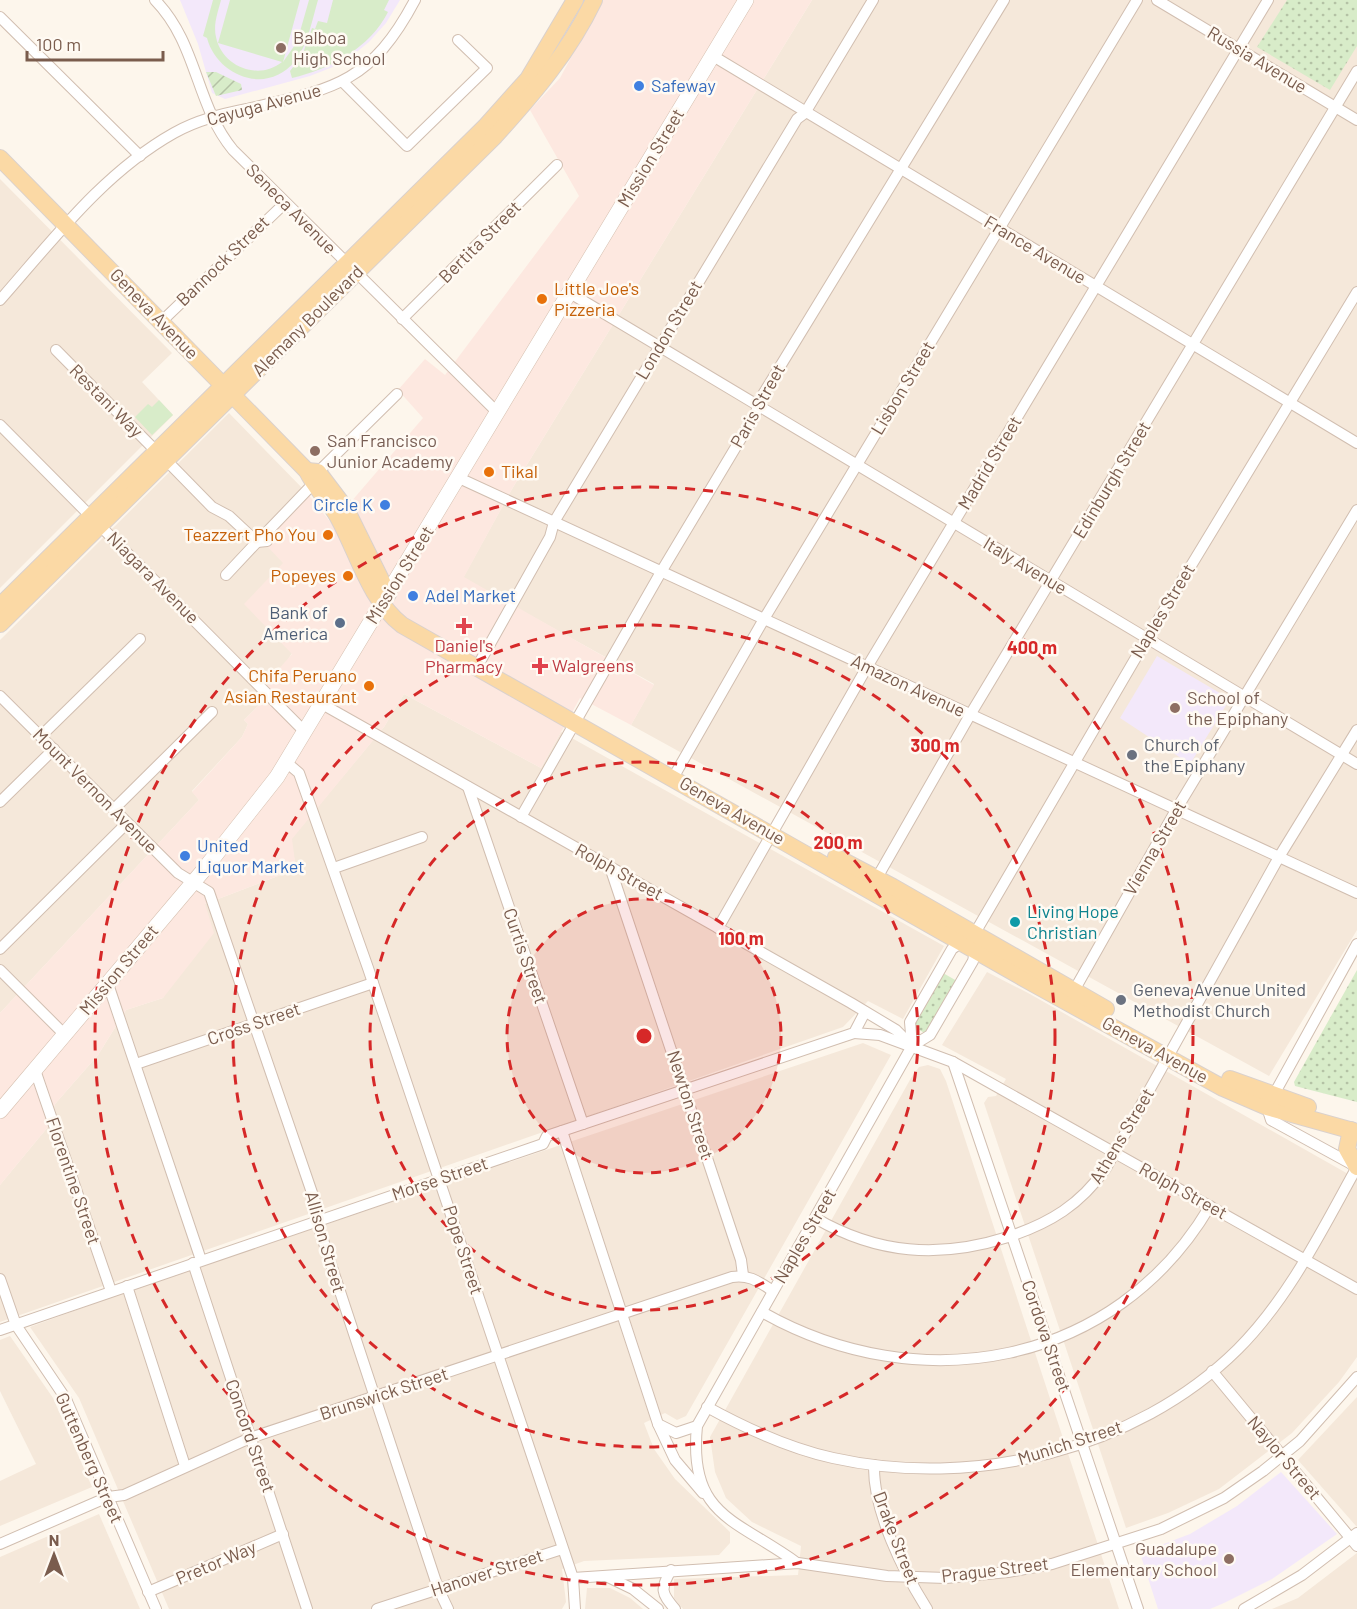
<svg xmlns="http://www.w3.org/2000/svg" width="1357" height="1609" viewBox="0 0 1357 1609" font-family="Barlow,sans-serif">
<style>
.residential{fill:#f5e8da}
.commercial{fill:#fde8e0}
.education{fill:#f3e8fa}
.grass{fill:#d8ecc9}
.park{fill:url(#park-dots)}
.garden{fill:url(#garden-furrows)}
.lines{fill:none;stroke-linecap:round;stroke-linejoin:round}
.minor-casing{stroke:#d1beb0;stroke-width:12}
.secondary-casing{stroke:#d6c0b0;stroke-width:16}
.primary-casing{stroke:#dad1cd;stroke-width:18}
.minor{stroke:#fff;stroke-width:10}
.secondary{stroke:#fff;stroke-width:15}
.primary{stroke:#fbd9a5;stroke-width:16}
.ring{fill:none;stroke:#d62828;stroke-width:3;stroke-dasharray:10 8}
.education-dot{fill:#8d6e63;stroke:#fffaf3;stroke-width:2}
.shop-dot{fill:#3f7fe0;stroke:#fffaf3;stroke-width:2}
.food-dot{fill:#e8710a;stroke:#fffaf3;stroke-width:2}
.service-dot{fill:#5c6f8a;stroke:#fffaf3;stroke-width:2}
.health-dot{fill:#e0444e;stroke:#fffaf3;stroke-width:2}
.worship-dot{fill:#6b7280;stroke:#fffaf3;stroke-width:2}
.culture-dot{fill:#0f9aa8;stroke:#fffaf3;stroke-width:2}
.labels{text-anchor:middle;stroke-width:5;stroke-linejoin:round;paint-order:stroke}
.education-label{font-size:18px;fill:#785e54;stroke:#fffaf3;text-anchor:start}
.street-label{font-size:18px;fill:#7a5c4d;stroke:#fffaf3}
.shop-label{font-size:18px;fill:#366cbe;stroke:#fffaf3;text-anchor:start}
.food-label{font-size:18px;fill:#c56008;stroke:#fffaf3;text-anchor:end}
.service-label{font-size:18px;fill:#4e5e75;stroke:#fffaf3;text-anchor:end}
.health-label{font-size:18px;fill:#be3a42;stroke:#fffaf3}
.worship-label{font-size:18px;fill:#5b616d;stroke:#fffaf3;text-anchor:start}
.culture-label{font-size:18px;fill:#0d838f;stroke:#fffaf3;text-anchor:start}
.centre{fill:#d62828;stroke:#fffaf3;stroke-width:3}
.ring-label{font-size:18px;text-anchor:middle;font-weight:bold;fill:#d62828;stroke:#fffaf3;stroke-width:5;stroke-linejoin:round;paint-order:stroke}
</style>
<defs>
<pattern id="park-dots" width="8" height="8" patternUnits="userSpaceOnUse" patternTransform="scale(1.5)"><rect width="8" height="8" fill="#d8ecc9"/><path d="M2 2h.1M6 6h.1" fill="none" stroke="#b4c2a5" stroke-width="1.8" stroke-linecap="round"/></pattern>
<pattern id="garden-furrows" width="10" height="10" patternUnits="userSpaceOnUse" patternTransform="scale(1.5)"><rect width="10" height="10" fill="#d8ecc9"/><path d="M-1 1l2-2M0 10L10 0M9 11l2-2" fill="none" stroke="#b4c2a5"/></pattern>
</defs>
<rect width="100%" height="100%" fill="#fdf6ec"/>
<g class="residential">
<path d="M812,0H1357V930L1269,1076L631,725L654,684L463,578L512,489Z"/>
<path d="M0,179L172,353L142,382L173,415L0,588Z"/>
<path d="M229,413L307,493L284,563L292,653L261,703L244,720L248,724L242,737L192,791L199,800L0,1013V640Z"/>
<path d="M404,694L541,768L561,732L944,946L903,1019L868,1001L843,1027L0,1322V1185L47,1128L55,1104L98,1055L126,1010L163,998L205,904L296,869L291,839L384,727Z"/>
<path d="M987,972L1028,993L1357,1179V1357L1339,1382L1292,1433L1219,1489L1168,1513L1126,1528L984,1103L988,1097L996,1096L1006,1079L942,1045Z"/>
<path d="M863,1043L891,1055L686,1416L677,1420L665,1413L644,1423L654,1449L675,1479L730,1532V1543L719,1555L584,1561L562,1569L566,1602L562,1609H169L79,1398L30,1327L134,1289Z"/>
<path d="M928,1065L940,1069L946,1081L1119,1609H683L674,1598V1579L798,1575L801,1546L752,1522L726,1498L715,1472L710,1437L911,1078L919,1067Z"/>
<path d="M10,1336L53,1398L92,1487L0,1526V1481L36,1464L0,1391V1340Z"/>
<path d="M1357,1397V1527L1298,1460Z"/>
<path d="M99,1514L140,1609H0V1557Z"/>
<path d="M1357,1553V1609H1272L1298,1598Z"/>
<path d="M587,1588H610L630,1598L643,1609H585Z"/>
</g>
<path class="commercial" d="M602,0H812L512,489L464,577L654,685L631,725L580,698L541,768L404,694L384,727L292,839L296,869L205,904L214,933L163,998L126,1010L98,1055L55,1104L47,1128L0,1185V1013L199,800L192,792L242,737L248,724L244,720L261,703L270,679L292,654L244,604L283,563L265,544L307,493L332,524L423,418L398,390L425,359L445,375L579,196L530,110L560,78Z"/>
<g class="education">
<path d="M180,0H400L386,23L369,42L343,63L310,76L225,99L212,93L198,44Z"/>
<path d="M1157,656L1230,699L1190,764L1120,718Z"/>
<path d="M1281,1472L1337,1534L1272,1579L1224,1603L1210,1609H1158L1140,1553L1190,1534L1237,1506Z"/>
</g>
<g class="grass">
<path d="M213,0H221C218,12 213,24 216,37C222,67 259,81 282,62L218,43L230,0H300L283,62L297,42L309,0H318C312,20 308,45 295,61C267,96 217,76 207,38L203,36Z"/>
<path d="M333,0H389L384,10L388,12C370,48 330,69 292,78L290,71L302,56L312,28L315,29L318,21L327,23Z"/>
<path d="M159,400L173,415L152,435L135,417L148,404L152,407Z"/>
</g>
<g class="park">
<path d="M1287,0H1357V46L1330,90L1257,47Z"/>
<path d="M1357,970V1102L1295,1086L1294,1082Z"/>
<path d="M943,973L957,981L926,1034L913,1026Z"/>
</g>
<path class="garden" d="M206,72H216L241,84L242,90L216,96Z"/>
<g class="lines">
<defs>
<g id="minor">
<path d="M155,0C198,44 195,104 233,150L498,413"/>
<path d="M1157,0L1357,120"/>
<path d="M0,17L140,156"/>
<path d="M713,56L1357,443"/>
<path d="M343,82L407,146L487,68L458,40"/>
<path d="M570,293L1357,764"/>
<path d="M0,300C53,240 103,173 174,133C197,120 222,114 247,109C334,89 371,83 415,0"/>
<path d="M402,319L557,165"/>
<path d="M162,321L285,203"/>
<path d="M56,350L156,451"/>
<path d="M0,425L305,732"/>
<path d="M166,460L212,507L229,516L257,542L226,575"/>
<path d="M459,478L1357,893"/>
<path d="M257,542L267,541L266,533L313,484L318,472L397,394"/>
<path d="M477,667L550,537L554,522L797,119L805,113L873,0"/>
<path d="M0,696L178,873L209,892L321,1219L319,1228L438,1588L448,1609"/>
<path d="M322,704L851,1003L896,1030L912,1046"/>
<path d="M41,736L140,639"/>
<path d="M286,762L299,773L368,968L573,1578L575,1609"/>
<path d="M673,778L764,619L1137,0"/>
<path d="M468,787L583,1124"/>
<path d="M0,802L54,749"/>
<path d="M114,809L212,712"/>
<path d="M521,817L661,572L755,415L762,396L1004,0"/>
<path d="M610,867L741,1260L743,1275"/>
<path d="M334,868L422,837"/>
<path d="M874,883L970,715L1357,71"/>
<path d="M718,928L867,667L1268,0"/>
<path d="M0,949L127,823"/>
<path d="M0,970L65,1035"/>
<path d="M108,984L201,1260"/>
<path d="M1071,996L1176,810L1357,510"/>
<path d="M854,1033L880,1035L953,1062L1357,1289"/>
<path d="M912,1046L910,1022L952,949L975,933L1152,630L1357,292"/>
<path d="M953,1062L1138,1609"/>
<path d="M136,1064L373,983"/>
<path d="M35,1070L111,1291"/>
<path d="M562,1131L658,1424L676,1433L697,1426"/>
<path d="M1357,1167L1271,1120L1267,1107L1357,944"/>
<path d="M815,1218C877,1254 939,1259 1008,1237C1050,1223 1080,1205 1106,1168L1279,857L1357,730"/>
<path d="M193,1263L307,1609"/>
<path d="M0,1279L16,1325L66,1399L156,1609"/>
<path d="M127,1286L185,1466"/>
<path d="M762,1312C919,1401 1115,1367 1210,1206"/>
<path d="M0,1330L543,1144L547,1136L854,1033L865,1012"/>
<path d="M1212,1371L1357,1546"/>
<path d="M707,1407C747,1429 788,1448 833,1458C972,1489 1135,1451 1238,1349C1289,1298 1322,1230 1357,1167"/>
<path d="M658,1424L675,1460L703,1493"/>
<path d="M874,1465C873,1511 903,1571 927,1609"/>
<path d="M0,1544L108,1497L124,1495L250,1438L732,1277C749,1274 759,1282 773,1291"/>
<path d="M797,1563C737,1519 688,1517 697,1426L912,1046L930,1035L973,961L976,947"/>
<path d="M671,1570C660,1589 661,1593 675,1609"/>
<path d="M606,1576L633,1589L658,1609"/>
<path d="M573,1578L798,1563L887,1576L946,1578L1008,1572L1052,1564L1161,1529L1224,1498L1263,1471L1300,1441L1357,1377"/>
<path d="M148,1592L283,1534"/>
<path d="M377,1609L562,1549"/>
<path d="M1244,1609L1302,1575L1357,1533"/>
</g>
<path id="secondary" d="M0,1111L202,872L277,777L746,0"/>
<g id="primary">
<path d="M0,158L307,471C315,488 329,501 338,517C358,553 369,599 402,625L1034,984L1223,1088L1267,1107L1357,1132"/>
<path d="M307,471L318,472L346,509L388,594"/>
<path d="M0,606L485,127L528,79L575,0"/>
<path d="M0,624L495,136C534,93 569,52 594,0"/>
<path d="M836,857L893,887L1106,1009"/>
<path d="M1230,1079L1308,1107"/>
<path d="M1351,1130L1347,1149L1357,1167"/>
</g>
</defs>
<use href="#minor" class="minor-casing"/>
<use href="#secondary" class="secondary-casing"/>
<use href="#primary" class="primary-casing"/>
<use href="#minor" class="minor"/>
<use href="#secondary" class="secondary"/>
<use href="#primary" class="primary"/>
</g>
<circle cx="644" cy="1036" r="137" fill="#d62828" fill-opacity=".12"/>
<g class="ring">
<circle cx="644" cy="1036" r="137"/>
<circle cx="644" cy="1036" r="274"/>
<circle cx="644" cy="1036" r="411"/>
<circle cx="644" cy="1036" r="549"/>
</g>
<g class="education-dot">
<circle cx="281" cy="48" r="6"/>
<circle cx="315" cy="451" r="6"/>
<circle cx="1175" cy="708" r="6"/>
<circle cx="1229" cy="1559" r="6"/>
</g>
<g class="shop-dot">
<circle cx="639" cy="86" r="6"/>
<circle cx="385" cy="505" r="6"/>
<circle cx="413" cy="596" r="6"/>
<circle cx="185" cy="856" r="6"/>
</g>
<g class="food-dot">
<circle cx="542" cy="299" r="6"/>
<circle cx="489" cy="472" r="6"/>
<circle cx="328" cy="535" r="6"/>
<circle cx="348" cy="576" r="6"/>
<circle cx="369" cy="686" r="6"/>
</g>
<circle class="service-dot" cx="340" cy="623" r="6"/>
<g class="health-dot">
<path d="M461 617h6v6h6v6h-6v6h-6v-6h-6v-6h6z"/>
<path d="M537 657h6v6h6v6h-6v6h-6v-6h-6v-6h6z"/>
</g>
<g class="worship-dot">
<circle cx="1132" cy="755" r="6"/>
<circle cx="1121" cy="1000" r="6"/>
</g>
<circle class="culture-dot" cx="1015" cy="922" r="6"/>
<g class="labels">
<g class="education-label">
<text x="293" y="44">Balboa<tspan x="293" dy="21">High School</tspan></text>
<text x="327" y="447">San Francisco<tspan x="327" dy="21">Junior Academy</tspan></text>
<text x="1187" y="704">School of<tspan x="1187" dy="21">the Epiphany</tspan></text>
<text x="1217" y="1555" text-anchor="end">Guadalupe<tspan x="1217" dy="21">Elementary School</tspan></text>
</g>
<g class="street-label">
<text transform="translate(1257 60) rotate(31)" y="6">Russia Avenue</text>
<text transform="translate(264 105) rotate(-15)" y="6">Cayuga Avenue</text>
<text transform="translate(651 158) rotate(-59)" y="6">Mission Street</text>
<text transform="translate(291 209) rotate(45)" y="6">Seneca Avenue</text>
<text transform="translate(480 242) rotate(-45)" y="6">Bertita Street</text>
<text transform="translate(1035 250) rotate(31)" y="6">France Avenue</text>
<text transform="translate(223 261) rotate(-44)" y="6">Bannock Street</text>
<text transform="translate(154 314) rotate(46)" y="6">Geneva Avenue</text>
<text transform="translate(308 321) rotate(-45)" y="6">Alemany Boulevard</text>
<text transform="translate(669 330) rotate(-59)" y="6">London Street</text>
<text transform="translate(903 388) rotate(-59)" y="6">Lisbon Street</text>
<text transform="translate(106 401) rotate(45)" y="6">Restani Way</text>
<text transform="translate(758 406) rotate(-61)" y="6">Paris Street</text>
<text transform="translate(990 463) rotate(-59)" y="6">Madrid Street</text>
<text transform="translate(1112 480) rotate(-59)" y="6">Edinburgh Street</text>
<text transform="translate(1025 566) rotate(31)" y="6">Italy Avenue</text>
<text transform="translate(400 575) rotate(-58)" y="6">Mission Street</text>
<text transform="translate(153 578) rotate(45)" y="6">Niagara Avenue</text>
<text transform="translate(1163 611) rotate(-59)" y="6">Naples Street</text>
<text transform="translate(908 686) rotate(25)" y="6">Amazon Avenue</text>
<text transform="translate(95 791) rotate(45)" y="6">Mount Vernon Avenue</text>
<text transform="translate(732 811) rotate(30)" y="6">Geneva Avenue</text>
<text transform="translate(1155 848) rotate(-60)" y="6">Vienna Street</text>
<text transform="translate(619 872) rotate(29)" y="6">Rolph Street</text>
<text transform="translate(525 956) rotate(71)" y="6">Curtis Street</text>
<text transform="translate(119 970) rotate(-50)" y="6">Mission Street</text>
<text transform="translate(254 1024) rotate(-19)" y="6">Cross Street</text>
<text transform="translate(1155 1050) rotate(29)" y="6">Geneva Avenue</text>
<text transform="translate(690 1105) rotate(72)" y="6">Newton Street</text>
<text transform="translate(1122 1136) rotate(-59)" y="6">Athens Street</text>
<text transform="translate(440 1179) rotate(-19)" y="6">Morse Street</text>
<text transform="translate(73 1181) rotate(71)" y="6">Florentine Street</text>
<text transform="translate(1183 1191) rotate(29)" y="6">Rolph Street</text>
<text transform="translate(805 1236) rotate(-60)" y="6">Naples Street</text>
<text transform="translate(325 1242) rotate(74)" y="6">Allison Street</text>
<text transform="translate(463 1250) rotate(72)" y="6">Pope Street</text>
<text transform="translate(1046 1336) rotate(71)" y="6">Cordova Street</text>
<text transform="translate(384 1394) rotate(-18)" y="6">Brunswick Street</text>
<text transform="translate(250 1436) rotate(71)" y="6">Concord Street</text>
<text transform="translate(1070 1443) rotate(-18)" y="6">Munich Street</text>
<text transform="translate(89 1458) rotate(66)" y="6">Guttenberg Street</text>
<text transform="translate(1284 1458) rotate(50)" y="6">Naylor Street</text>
<text transform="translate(896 1538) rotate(69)" y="6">Drake Street</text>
<text transform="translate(216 1563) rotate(-23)" y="6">Pretor Way</text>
<text transform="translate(995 1570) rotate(-7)" y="6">Prague Street</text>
<text transform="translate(487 1573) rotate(-18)" y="6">Hanover Street</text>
</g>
<g class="shop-label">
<text x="651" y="92">Safeway</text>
<text x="373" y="511" text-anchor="end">Circle K</text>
<text x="425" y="602">Adel Market</text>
<text x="197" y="852">United<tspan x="197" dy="21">Liquor Market</tspan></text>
</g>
<g class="food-label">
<text x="554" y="295" text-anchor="start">Little Joe's<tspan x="554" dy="21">Pizzeria</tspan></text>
<text x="501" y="478" text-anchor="start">Tikal</text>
<text x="316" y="541">Teazzert Pho You</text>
<text x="336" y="582">Popeyes</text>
<text x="357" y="682">Chifa Peruano<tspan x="357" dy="21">Asian Restaurant</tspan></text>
</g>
<g class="service-label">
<text x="328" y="619">Bank of<tspan x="328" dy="21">America</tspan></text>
</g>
<g class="health-label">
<text x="464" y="652">Daniel's<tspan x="464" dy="21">Pharmacy</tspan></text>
<text x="552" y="672" text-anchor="start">Walgreens</text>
</g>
<g class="worship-label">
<text x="1144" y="751">Church of<tspan x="1144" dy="21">the Epiphany</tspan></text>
<text x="1133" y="996">Geneva Avenue United<tspan x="1133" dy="21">Methodist Church</tspan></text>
</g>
<g class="culture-label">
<text x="1027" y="918">Living Hope<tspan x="1027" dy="21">Christian</tspan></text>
</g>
</g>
<circle cx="644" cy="1036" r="9" class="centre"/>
<g class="ring-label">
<text x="1032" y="654">400 m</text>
<text x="935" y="752">300 m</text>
<text x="838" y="849">200 m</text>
<text x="741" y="945">100 m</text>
</g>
<g transform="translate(54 1555)" stroke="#fffaf3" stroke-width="4.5" paint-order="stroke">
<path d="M0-4.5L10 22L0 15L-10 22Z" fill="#7a5c4d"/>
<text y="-9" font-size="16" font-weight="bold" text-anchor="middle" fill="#7a5c4d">N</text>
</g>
<path d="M27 51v9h136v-9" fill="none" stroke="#7a5c4d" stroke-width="3"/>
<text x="36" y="51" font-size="18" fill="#7a5c4d" stroke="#fffaf3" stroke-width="4.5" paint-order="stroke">100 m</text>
</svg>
